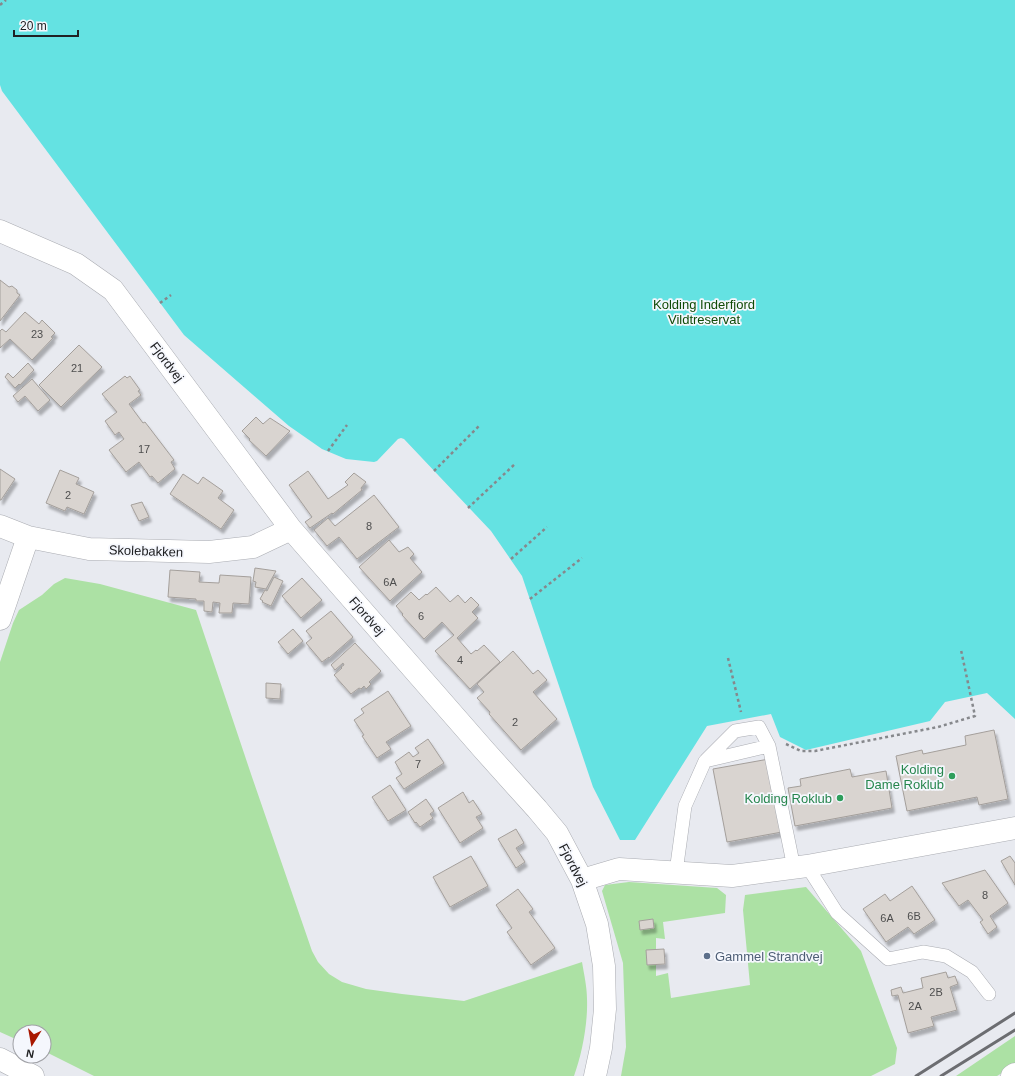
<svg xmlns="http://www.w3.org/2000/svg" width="1015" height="1076" viewBox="0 0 1015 1076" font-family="Helvetica,sans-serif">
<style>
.green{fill:#ace1a4}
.water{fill:#64e2e2}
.building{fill:#d9d4d0;stroke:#a49f9b;filter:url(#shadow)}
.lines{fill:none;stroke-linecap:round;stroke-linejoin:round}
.lane-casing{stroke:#aaacb2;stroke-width:14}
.street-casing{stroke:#aaacb2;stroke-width:23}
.secondary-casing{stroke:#aaacb2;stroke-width:23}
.path{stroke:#86888c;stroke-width:2.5;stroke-dasharray:3 3;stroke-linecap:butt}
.lane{stroke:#fff;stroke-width:13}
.street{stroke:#fff;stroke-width:22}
.secondary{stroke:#fff;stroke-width:22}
.rail{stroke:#6c6d71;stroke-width:3}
.leisure-dot{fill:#2e9e5b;stroke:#f5f7fd;stroke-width:1.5}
.service-dot{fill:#5c6f8a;stroke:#f5f7fd;stroke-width:1.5}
.labels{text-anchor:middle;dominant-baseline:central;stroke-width:3.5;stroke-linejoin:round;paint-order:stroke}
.number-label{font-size:11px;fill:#4e4e4e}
.park-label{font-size:13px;fill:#0f4b07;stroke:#f5f7fd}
.street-label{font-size:13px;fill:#202123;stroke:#f5f7fd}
.leisure-label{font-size:13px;fill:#27864d;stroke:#f5f7fd;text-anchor:end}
.service-label{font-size:13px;fill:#4e5e75;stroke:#f5f7fd;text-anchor:start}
</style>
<defs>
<filter id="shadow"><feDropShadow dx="2.5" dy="4.5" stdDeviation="1" flood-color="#0004"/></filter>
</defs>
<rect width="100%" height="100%" fill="#e8eaf0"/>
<path class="green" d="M 65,578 L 100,584 L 196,610 L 252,777 L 312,951 L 318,962 L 329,974 L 342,982 L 366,989 L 402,994 L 464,1001 L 582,962 C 584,974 587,987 587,999 C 588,1023 582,1054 574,1076 L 94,1076 L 44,1051 L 44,1032 L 20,1032 L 20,1041 L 0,1032 L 0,662 L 13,623 L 19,610 L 42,595 L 54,584 Z
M 629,882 L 717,888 L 726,895 L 725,913 L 663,922 L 665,939 L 656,938 L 656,976 L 668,973 L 671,998 L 750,985 L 743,910 L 745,895 L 806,887 L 861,951 L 897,1048 L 895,1064 L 871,1076 L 621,1076 L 626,1047 L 623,963 L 602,891 L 605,885 Z
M 1015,1036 L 1015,1065 L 997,1076 L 956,1076 Z"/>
<path class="water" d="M 0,0 L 1015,0 L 1015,719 L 987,693 L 945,702 L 930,721 L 806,750 L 780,737 L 771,714 L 707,726 L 635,840 L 620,840 L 593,787 L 522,576 L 491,531 L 404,439 L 401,438 L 398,439 L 377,461 L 374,462 L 346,459 L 322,449 L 289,426 L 184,335 L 2,91 L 0,85 Z"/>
<path class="building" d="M 0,280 L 9,287 L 12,286 L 17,290 L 17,293 L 20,295 L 0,321 Z
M 25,312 L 39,324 L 42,320 L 55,333 L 51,337 L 53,338 L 32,360 L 10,339 L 0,348 L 0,331 L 2,329 L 6,332 Z
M 79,345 L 102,367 L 61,407 L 39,385 Z
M 28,363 L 34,370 L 20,385 L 19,384 L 15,388 L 5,377 L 8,373 L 13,378 Z
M 125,376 L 127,378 L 130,376 L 140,390 L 138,391 L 141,395 L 129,404 L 143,423 L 145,422 L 174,460 L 171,462 L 175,469 L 158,483 L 152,476 L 150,477 L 139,462 L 126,472 L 109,450 L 124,439 L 119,432 L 115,435 L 105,421 L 117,412 L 102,394 Z
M 32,379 L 50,400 L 38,411 L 25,396 L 18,402 L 13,396 Z
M 256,417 L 263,424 L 270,418 L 290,431 L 266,456 L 249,440 L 250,439 L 242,431 Z
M 0,469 L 15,479 L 1,500 L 0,500 Z
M 60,470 L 79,478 L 76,484 L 94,492 L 84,514 L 67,507 L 65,511 L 46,503 Z
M 308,471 L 328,499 L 348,485 L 345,482 L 354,473 L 366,482 L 361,488 L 362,490 L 333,514 L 332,513 L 310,528 L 305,522 L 312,517 L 289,485 Z
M 183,474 L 198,484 L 203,477 L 223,491 L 218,498 L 234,510 L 221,529 L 170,494 Z
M 374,495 L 399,527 L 357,559 L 339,537 L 327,546 L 314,530 L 328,518 L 335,526 Z
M 142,502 L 149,517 L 139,521 L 131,505 Z
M 389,540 L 399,552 L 408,547 L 414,554 L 410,558 L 422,572 L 390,601 L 359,567 Z
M 255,568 L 276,571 L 266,589 L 255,587 L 256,582 L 253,581 Z
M 170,570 L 200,572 L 199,582 L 219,583 L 220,575 L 251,577 L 249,604 L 233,603 L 232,613 L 219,613 L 220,603 L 213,602 L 212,612 L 204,611 L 204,601 L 196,601 L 196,599 L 168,597 Z
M 274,577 L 283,581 L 271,606 L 262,602 L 263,601 L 260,599 L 265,590 L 267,591 Z
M 302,578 L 322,600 L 301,618 L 282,596 Z
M 436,587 L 450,602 L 458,595 L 465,603 L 471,597 L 479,605 L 472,612 L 478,618 L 457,638 L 471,654 L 476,650 L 477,651 L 484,645 L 500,662 L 470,689 L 435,651 L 454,635 L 453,634 L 442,622 L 424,639 L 402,615 L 403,614 L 396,606 L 411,592 L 419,600 L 426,594 L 427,595 Z
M 331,611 L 353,637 L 329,658 L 329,657 L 322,662 L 306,643 L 312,638 L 306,631 Z
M 293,629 L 303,641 L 288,654 L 278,642 Z
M 355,643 L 381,671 L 369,682 L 371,684 L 366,689 L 364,686 L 361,689 L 359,688 L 351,694 L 334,675 L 342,668 L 341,667 L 344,665 L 343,663 L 335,670 L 331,665 Z
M 513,651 L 533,674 L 538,670 L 547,680 L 533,692 L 557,719 L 521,750 L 489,714 L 490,712 L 477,698 L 484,692 L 477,684 Z
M 266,683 L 281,684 L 280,699 L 266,698 Z
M 388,691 L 411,726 L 386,742 L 391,749 L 377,758 L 362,736 L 364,735 L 354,720 L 364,713 L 361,709 Z
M 994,730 L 1008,799 L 979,805 L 977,797 L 907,811 L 896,756 L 922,750 L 923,754 L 966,745 L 965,736 Z
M 428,739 L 444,763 L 404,789 L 396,778 L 402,774 L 395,762 L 409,752 L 413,757 L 419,753 L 415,748 Z
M 769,759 L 782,832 L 727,842 L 713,769 Z
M 850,769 L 852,777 L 886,771 L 892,808 L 795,826 L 788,788 L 801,786 L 800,779 Z
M 390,785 L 406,810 L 388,821 L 372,797 Z
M 463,792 L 469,803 L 473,800 L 482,814 L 476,817 L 483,828 L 460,843 L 438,808 Z
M 426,799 L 434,811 L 430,814 L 433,818 L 420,827 L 416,822 L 415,823 L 408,812 Z
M 516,829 L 524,843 L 516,848 L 525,862 L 516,868 L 498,839 Z
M 471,856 L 488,886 L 450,907 L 433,877 Z
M 1010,856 L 1015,863 L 1015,885 L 1001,861 Z
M 985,870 L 1008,903 L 990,916 L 997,927 L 988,934 L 980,922 L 983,920 L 968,900 L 959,906 L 942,883 Z
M 912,886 L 935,920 L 914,934 L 908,927 L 886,942 L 863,909 L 885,894 L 890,901 Z
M 518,889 L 533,909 L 529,912 L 555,948 L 531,965 L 507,932 L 512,928 L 496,905 Z
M 653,919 L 654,928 L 640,930 L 639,921 Z
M 664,949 L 665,964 L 647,965 L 646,950 Z
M 946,972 L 948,978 L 955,976 L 958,984 L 950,987 L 957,1010 L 931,1017 L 934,1026 L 908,1033 L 898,995 L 892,996 L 891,990 L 901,987 L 903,993 L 923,988 L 921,978 Z"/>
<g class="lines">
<defs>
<path id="lane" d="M 706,760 L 735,731 L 759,727 L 769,746
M 807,866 L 837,913 L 888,959 L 923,952 L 946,956 L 972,972 L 989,994
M 676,872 L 685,806 L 705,761 L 769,746 L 794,868"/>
<path id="street" d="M 0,231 L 76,264 L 113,290 L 291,529 L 484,750 L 537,809 L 557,833 L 582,880 L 597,924 L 604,966 L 605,1009 L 601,1048 L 595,1076
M 0,526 L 28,537 L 89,549 L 209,552 L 253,547 L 291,529
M 0,619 L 28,537
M 582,880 L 619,869 L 732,876 L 807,866 L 1015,828
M 1012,1076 L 1015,1074"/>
<path id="secondary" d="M 0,1059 L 33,1076"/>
</defs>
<use href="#lane" class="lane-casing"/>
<use href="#street" class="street-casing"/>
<use href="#secondary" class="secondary-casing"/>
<path class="path" d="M 0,5 L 6,0
M 160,303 L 171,295
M 328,451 L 347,425
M 434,471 L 479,426
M 468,508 L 516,463
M 511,559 L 547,527
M 530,599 L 582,558
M 728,658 L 741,712
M 786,744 L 801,751 L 815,751 L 938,727 L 975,716 L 961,650"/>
<use href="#lane" class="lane"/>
<use href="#street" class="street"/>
<use href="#secondary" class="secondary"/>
<path class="rail" d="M 916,1076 L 1015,1013
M 941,1076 L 1015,1030"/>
</g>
<g class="leisure-dot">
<circle cx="952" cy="776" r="4"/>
<circle cx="840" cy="798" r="4"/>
</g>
<circle class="service-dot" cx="707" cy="956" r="4"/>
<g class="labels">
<g class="number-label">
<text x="37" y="334">23</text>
<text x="77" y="368">21</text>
<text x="144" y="449">17</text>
<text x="68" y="495">2</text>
<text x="369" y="526">8</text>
<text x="390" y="582">6A</text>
<text x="421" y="616">6</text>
<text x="460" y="660">4</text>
<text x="515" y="722">2</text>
<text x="418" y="764">7</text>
<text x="985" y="895">8</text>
<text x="914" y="916">6B</text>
<text x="887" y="918">6A</text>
<text x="936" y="992">2B</text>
<text x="915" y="1006">2A</text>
</g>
<g class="park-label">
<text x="704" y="304">Kolding Inderfjord<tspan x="704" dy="15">Vildtreservat</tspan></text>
</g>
<g class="street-label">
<text transform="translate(167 362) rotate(53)">Fjordvej</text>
<text transform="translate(146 551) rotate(2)">Skolebakken</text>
<text transform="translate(367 616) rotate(49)">Fjordvej</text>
<text transform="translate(573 865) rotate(63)">Fjordvej</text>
</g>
<g class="leisure-label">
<text x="944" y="769">Kolding<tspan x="944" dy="15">Dame Roklub</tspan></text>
<text x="832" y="798">Kolding Roklub</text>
</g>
<g class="service-label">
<text x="715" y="956">Gammel Strandvej</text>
</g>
</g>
<g transform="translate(32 1044) rotate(191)"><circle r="19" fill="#f5f7fd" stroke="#a0a1a6"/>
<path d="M0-3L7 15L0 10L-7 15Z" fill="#a81700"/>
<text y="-6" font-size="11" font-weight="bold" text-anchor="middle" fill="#202123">N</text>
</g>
<path d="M14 30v6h64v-6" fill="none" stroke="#202123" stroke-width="2"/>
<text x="20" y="30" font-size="12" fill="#202123" stroke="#f5f7fd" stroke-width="3" paint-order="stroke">20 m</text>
</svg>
